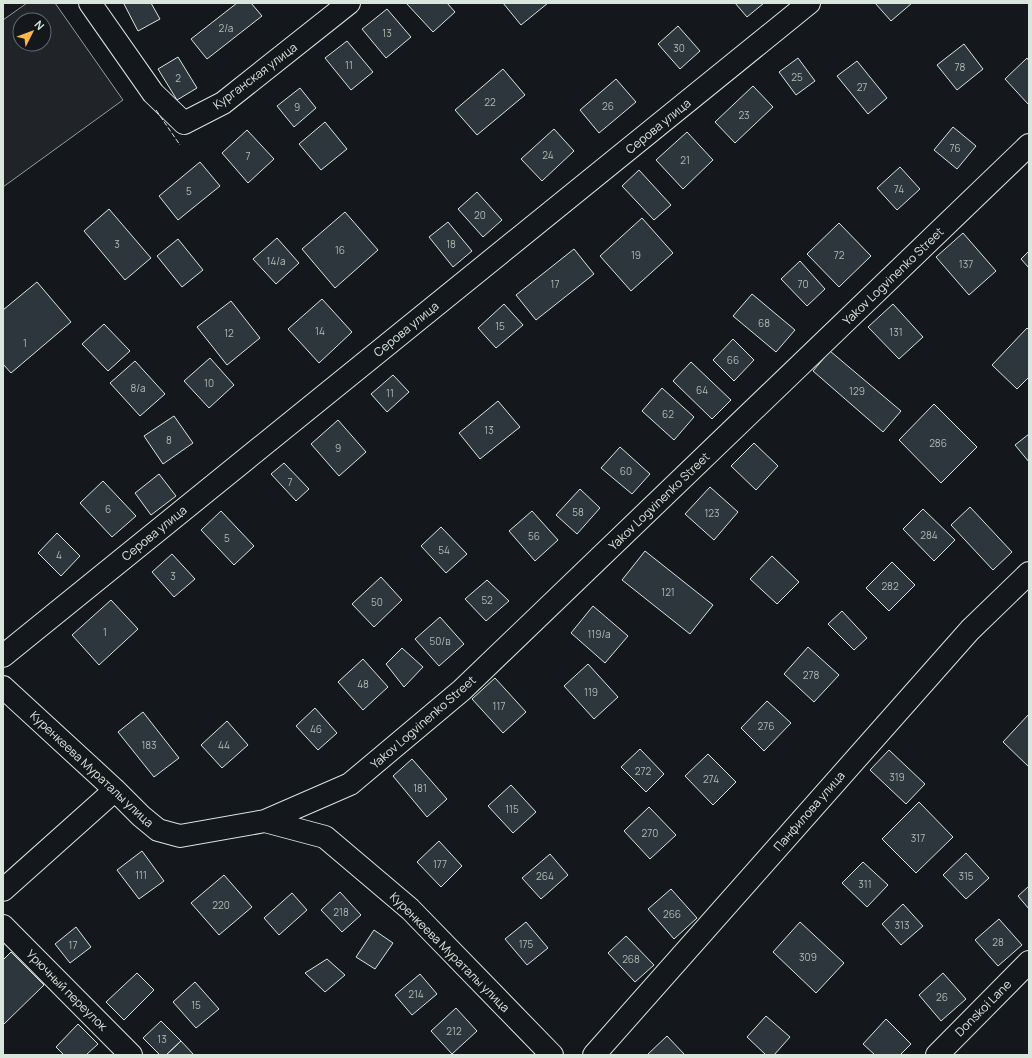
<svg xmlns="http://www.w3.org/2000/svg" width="1032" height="1058" viewBox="0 0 1032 1058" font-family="Manrope,sans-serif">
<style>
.green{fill:#202428;stroke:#939e99;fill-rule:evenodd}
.building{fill:#2c363c;stroke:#d8e6dc}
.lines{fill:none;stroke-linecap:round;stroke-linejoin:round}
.minor-casing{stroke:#d8e6dc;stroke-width:24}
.minor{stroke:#14181c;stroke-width:22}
.fence{stroke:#d8e6dc;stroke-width:1;stroke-dasharray:5 2;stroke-linecap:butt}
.labels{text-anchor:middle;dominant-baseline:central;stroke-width:3;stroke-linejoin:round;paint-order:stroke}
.number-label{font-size:10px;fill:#adbab4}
.street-label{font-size:12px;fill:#d8e6dc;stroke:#14181c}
</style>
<rect width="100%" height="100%" fill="#14181c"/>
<path class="green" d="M 27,3 L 55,3 L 123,100 L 3,187 L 3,20 ZM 20,20 L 44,20 L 44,44 L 20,44 Z"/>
<path class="building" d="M 125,3 L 151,3 L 160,19 L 138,31 L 124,4 Z
M 237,3 L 251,3 L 262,16 L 207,59 L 191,39 Z
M 406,3 L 447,3 L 455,12 L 433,32 Z
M 503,3 L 548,3 L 521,25 Z
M 735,3 L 764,3 L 747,17 Z
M 875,3 L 912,3 L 891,21 Z
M 387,9 L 411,37 L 386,58 L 362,29 Z
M 678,26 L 700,51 L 680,69 L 658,44 Z
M 347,41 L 373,72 L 351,90 L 325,58 Z
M 964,44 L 983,69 L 957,90 L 937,65 Z
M 178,57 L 197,88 L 177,100 L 158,69 Z
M 798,58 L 815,81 L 796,95 L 779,72 Z
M 1027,58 L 1029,61 L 1029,103 L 1028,104 L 1005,79 Z
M 857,61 L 887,98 L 868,114 L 837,76 Z
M 503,69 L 525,95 L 477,135 L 455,110 Z
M 616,79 L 636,102 L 599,133 L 580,110 Z
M 753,86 L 773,107 L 735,143 L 715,122 Z
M 300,88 L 316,108 L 294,127 L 277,106 Z
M 325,122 L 347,149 L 321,170 L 299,144 Z
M 953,127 L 976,146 L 957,169 L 934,150 Z
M 554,129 L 574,151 L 542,181 L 521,159 Z
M 247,130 L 274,159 L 248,183 L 222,153 Z
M 687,132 L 713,160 L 683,189 L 656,160 Z
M 200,162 L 220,186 L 178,220 L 159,196 Z
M 900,167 L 920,189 L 897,210 L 877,188 Z
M 639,170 L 671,205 L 654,220 L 622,186 Z
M 477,192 L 502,220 L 483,237 L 458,209 Z
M 109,209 L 151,258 L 125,280 L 84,231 Z
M 345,212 L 378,250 L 335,288 L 302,249 Z
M 642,218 L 673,253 L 631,291 L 600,256 Z
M 448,222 L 472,251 L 453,267 L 429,237 Z
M 839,223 L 871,256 L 839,287 L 807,254 Z
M 963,233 L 996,271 L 969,295 L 936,257 Z
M 277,238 L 299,263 L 276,284 L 253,259 Z
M 178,239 L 203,270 L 182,287 L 157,256 Z
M 574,249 L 594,274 L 536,320 L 516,295 Z
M 1029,251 L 1029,268 L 1021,259 Z
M 800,261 L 825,289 L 807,306 L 781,279 Z
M 37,282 L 71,322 L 11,373 L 3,364 L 3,310 Z
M 752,294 L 795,330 L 776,352 L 733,316 Z
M 322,299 L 352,332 L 319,363 L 288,329 Z
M 231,301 L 260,338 L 227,365 L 197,327 Z
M 504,304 L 523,325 L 496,348 L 478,328 Z
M 893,304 L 923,337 L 899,359 L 868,327 Z
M 104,324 L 130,351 L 108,371 L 82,344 Z
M 1027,328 L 1029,330 L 1029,377 L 1017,389 L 992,365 Z
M 733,339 L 754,360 L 734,381 L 713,360 Z
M 830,351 L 901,411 L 883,432 L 813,371 Z
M 210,358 L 234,385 L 209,408 L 184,381 Z
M 135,361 L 165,394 L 140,416 L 110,383 Z
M 691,362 L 731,400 L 712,419 L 673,381 Z
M 393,375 L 409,392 L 387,412 L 371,394 Z
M 662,388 L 694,417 L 674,440 L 642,411 Z
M 498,401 L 520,427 L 480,459 L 459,433 Z
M 934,404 L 977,447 L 941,483 L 899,440 Z
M 174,416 L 193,443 L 163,464 L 144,436 Z
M 338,420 L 366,452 L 339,476 L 311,444 Z
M 1029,434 L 1029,462 L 1015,445 Z
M 754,443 L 778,466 L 756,490 L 731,466 Z
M 620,447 L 650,474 L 632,494 L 601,468 Z
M 284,463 L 309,489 L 296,501 L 271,474 Z
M 159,474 L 176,496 L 151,515 L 135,493 Z
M 103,481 L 136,516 L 112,537 L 80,503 Z
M 710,487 L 738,512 L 714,540 L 685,514 Z
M 580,489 L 600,508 L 577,534 L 556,515 Z
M 970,507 L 1012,552 L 993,570 L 951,525 Z
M 923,509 L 955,540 L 934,561 L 903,529 Z
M 221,511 L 254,546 L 234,565 L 201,530 Z
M 532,511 L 558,540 L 535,561 L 509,531 Z
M 441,527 L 467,554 L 446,573 L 421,546 Z
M 57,533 L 80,556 L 61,576 L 38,553 Z
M 645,551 L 713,605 L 690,634 L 622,580 Z
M 172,554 L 195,579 L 174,597 L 152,572 Z
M 772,556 L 799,582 L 777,604 L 750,579 Z
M 892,562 L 915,585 L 889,611 L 866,588 Z
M 381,577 L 402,600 L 374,627 L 352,604 Z
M 487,580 L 509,601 L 486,621 L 465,599 Z
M 111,600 L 138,629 L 99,665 L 72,635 Z
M 593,606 L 628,636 L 605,663 L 571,633 Z
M 842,611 L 867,638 L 854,650 L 828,624 Z
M 440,617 L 464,644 L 439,666 L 415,639 Z
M 808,647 L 839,675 L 814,702 L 784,674 Z
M 402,648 L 423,667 L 404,687 L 386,664 Z
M 363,659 L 388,687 L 363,710 L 338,682 Z
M 588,664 L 618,697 L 594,719 L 564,686 Z
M 495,678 L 526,712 L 503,733 L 472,699 Z
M 767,701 L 791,723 L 764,751 L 741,728 Z
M 315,708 L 337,733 L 318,750 L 296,726 Z
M 143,712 L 179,758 L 154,777 L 118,732 Z
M 1029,714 L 1029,767 L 1003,742 Z
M 227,721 L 248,745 L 222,768 L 201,745 Z
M 640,749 L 664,774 L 646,792 L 621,767 Z
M 889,750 L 925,784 L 906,804 L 870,770 Z
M 708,754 L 736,782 L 713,805 L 685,776 Z
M 412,759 L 447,799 L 427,817 L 393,776 Z
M 511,785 L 536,812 L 513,833 L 488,806 Z
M 919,802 L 953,837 L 916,873 L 882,839 Z
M 649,807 L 676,835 L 650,859 L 624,831 Z
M 439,841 L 462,866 L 441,887 L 417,862 Z
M 142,851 L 164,881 L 139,899 L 117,870 Z
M 966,853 L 989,878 L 966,899 L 943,875 Z
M 550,854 L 568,875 L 541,899 L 522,878 Z
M 863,862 L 888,885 L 867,907 L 842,883 Z
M 224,875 L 252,907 L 219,935 L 191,903 Z
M 1029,886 L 1029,909 L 1018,896 Z
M 671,889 L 697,918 L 674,939 L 648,909 Z
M 340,892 L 361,915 L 342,932 L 321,910 Z
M 292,893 L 307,910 L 279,935 L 264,918 Z
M 903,904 L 923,926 L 901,945 L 882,924 Z
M 999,919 L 1022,945 L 998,966 L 975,940 Z
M 526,922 L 548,948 L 527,965 L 505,939 Z
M 800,922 L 844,963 L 816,993 L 773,952 Z
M 76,927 L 91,947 L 70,963 L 55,944 Z
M 374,930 L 393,943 L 375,969 L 356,957 Z
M 626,936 L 654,965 L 635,982 L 608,953 Z
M 11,952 L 44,985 L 3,1025 L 3,960 Z
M 327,959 L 345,975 L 325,992 L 305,973 Z
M 137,973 L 154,990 L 124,1020 L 106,1002 Z
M 943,973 L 966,999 L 941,1021 L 919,995 Z
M 420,974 L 437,994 L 412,1015 L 395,995 Z
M 195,982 L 219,1009 L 196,1028 L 173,1002 Z
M 456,1008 L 477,1031 L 452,1054 L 431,1031 Z
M 766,1016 L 790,1037 L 774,1055 L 766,1055 L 747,1037 Z
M 886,1019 L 911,1044 L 900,1055 L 875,1055 L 863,1044 Z
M 161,1021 L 181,1041 L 166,1055 L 160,1055 L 143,1038 Z
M 78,1024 L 98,1044 L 86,1055 L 64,1055 L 56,1047 Z
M 667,1036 L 685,1055 L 647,1055 Z
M 181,1041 L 194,1055 L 166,1055 Z"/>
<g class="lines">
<defs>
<path id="minor" d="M 90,3 L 153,93 L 184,123 L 223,103 L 349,3
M 3,656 L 809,3
M 3,687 L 115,790 L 141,816 L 158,830 L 180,836 L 265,821 L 325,837 L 410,909 L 552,1055
M 265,821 L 350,784 L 462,690 L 1029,145
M 3,890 L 115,790
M 3,926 L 131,1055
M 594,1055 L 970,630 L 1029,573
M 937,1055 L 1029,962"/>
</defs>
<use href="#minor" class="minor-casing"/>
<use href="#minor" class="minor"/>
<path class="fence" d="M 156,110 L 180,145"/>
</g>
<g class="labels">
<g class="number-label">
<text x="226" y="28">2/а</text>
<text x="387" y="33">13</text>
<text x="679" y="48">30</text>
<text x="349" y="65">11</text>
<text x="960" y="67">78</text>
<text x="797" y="77">25</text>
<text x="178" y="78">2</text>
<text x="862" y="87">27</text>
<text x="490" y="102">22</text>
<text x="608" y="106">26</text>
<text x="297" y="107">9</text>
<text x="744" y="115">23</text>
<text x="955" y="148">76</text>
<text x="548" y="155">24</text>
<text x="248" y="156">7</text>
<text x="685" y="160">21</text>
<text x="899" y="189">74</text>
<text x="189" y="191">5</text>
<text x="480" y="215">20</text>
<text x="117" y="244">3</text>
<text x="451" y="244">18</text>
<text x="340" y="250">16</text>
<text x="636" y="255">19</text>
<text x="839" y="255">72</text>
<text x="276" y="261">14/а</text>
<text x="966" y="264">137</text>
<text x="555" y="284">17</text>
<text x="803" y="284">70</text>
<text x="764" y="323">68</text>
<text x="500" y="326">15</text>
<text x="320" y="331">14</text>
<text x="896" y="332">131</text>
<text x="229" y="333">12</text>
<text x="25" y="343">1</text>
<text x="733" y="360">66</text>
<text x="209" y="383">10</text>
<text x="138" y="388">8/а</text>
<text x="702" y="390">64</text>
<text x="857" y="391">129</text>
<text x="390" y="393">11</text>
<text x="668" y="414">62</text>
<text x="489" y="430">13</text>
<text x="169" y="440">8</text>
<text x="938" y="443">286</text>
<text x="338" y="448">9</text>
<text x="626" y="471">60</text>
<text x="290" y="482">7</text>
<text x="108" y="509">6</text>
<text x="578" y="512">58</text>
<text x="712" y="513">123</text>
<text x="929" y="535">284</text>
<text x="534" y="536">56</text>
<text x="227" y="538">5</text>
<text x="444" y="550">54</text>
<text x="59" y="555">4</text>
<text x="173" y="576">3</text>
<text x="890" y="586">282</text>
<text x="668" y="592">121</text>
<text x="487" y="600">52</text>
<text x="377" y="602">50</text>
<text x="105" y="632">1</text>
<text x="599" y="634">119/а</text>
<text x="440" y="641">50/в</text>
<text x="811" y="675">278</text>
<text x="363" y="684">48</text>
<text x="591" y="692">119</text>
<text x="499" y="706">117</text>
<text x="766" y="726">276</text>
<text x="316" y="729">46</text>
<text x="149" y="745">183</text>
<text x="224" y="745">44</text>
<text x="643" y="771">272</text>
<text x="897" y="777">319</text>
<text x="711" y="779">274</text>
<text x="420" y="788">181</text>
<text x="512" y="809">115</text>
<text x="650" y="833">270</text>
<text x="918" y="838">317</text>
<text x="440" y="864">177</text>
<text x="141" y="875">111</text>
<text x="545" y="876">264</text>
<text x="966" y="876">315</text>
<text x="865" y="884">311</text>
<text x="221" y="905">220</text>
<text x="341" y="912">218</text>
<text x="672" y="914">266</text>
<text x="902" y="925">313</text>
<text x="998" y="942">28</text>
<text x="526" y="944">175</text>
<text x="73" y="945">17</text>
<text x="808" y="957">309</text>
<text x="631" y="959">268</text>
<text x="416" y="994">214</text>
<text x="942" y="997">26</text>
<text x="196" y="1005">15</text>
<text x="454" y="1031">212</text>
<text x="162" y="1039">13</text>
</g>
<g class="street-label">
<text transform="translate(255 76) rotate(-37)">Курганская улица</text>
<text transform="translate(658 126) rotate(-39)">Серова улица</text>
<text transform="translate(893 276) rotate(-44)">Yakov Logvinenko Street</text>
<text transform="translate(406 329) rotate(-39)">Серова улица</text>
<text transform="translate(659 501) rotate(-44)">Yakov Logvinenko Street</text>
<text transform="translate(154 533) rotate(-39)">Серова улица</text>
<text transform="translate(423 722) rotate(-41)">Yakov Logvinenko Street</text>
<text transform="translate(92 769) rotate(43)">Куренкеева Мураталы улица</text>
<text transform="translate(809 811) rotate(-49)">Панфилова улица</text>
<text transform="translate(450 952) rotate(45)">Куренкеева Мураталы улица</text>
<text transform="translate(67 990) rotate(45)">Урючный переулок</text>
<text transform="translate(983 1008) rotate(-45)">Donskoi Lane</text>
</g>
</g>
<rect width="1032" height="1058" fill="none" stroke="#d8e6dc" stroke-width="8"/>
<g transform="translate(32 32) rotate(48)"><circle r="19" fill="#14181c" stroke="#626a69"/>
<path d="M0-3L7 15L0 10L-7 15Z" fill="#ffb74d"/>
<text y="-6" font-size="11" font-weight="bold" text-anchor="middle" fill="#d8e6dc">N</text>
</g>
</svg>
